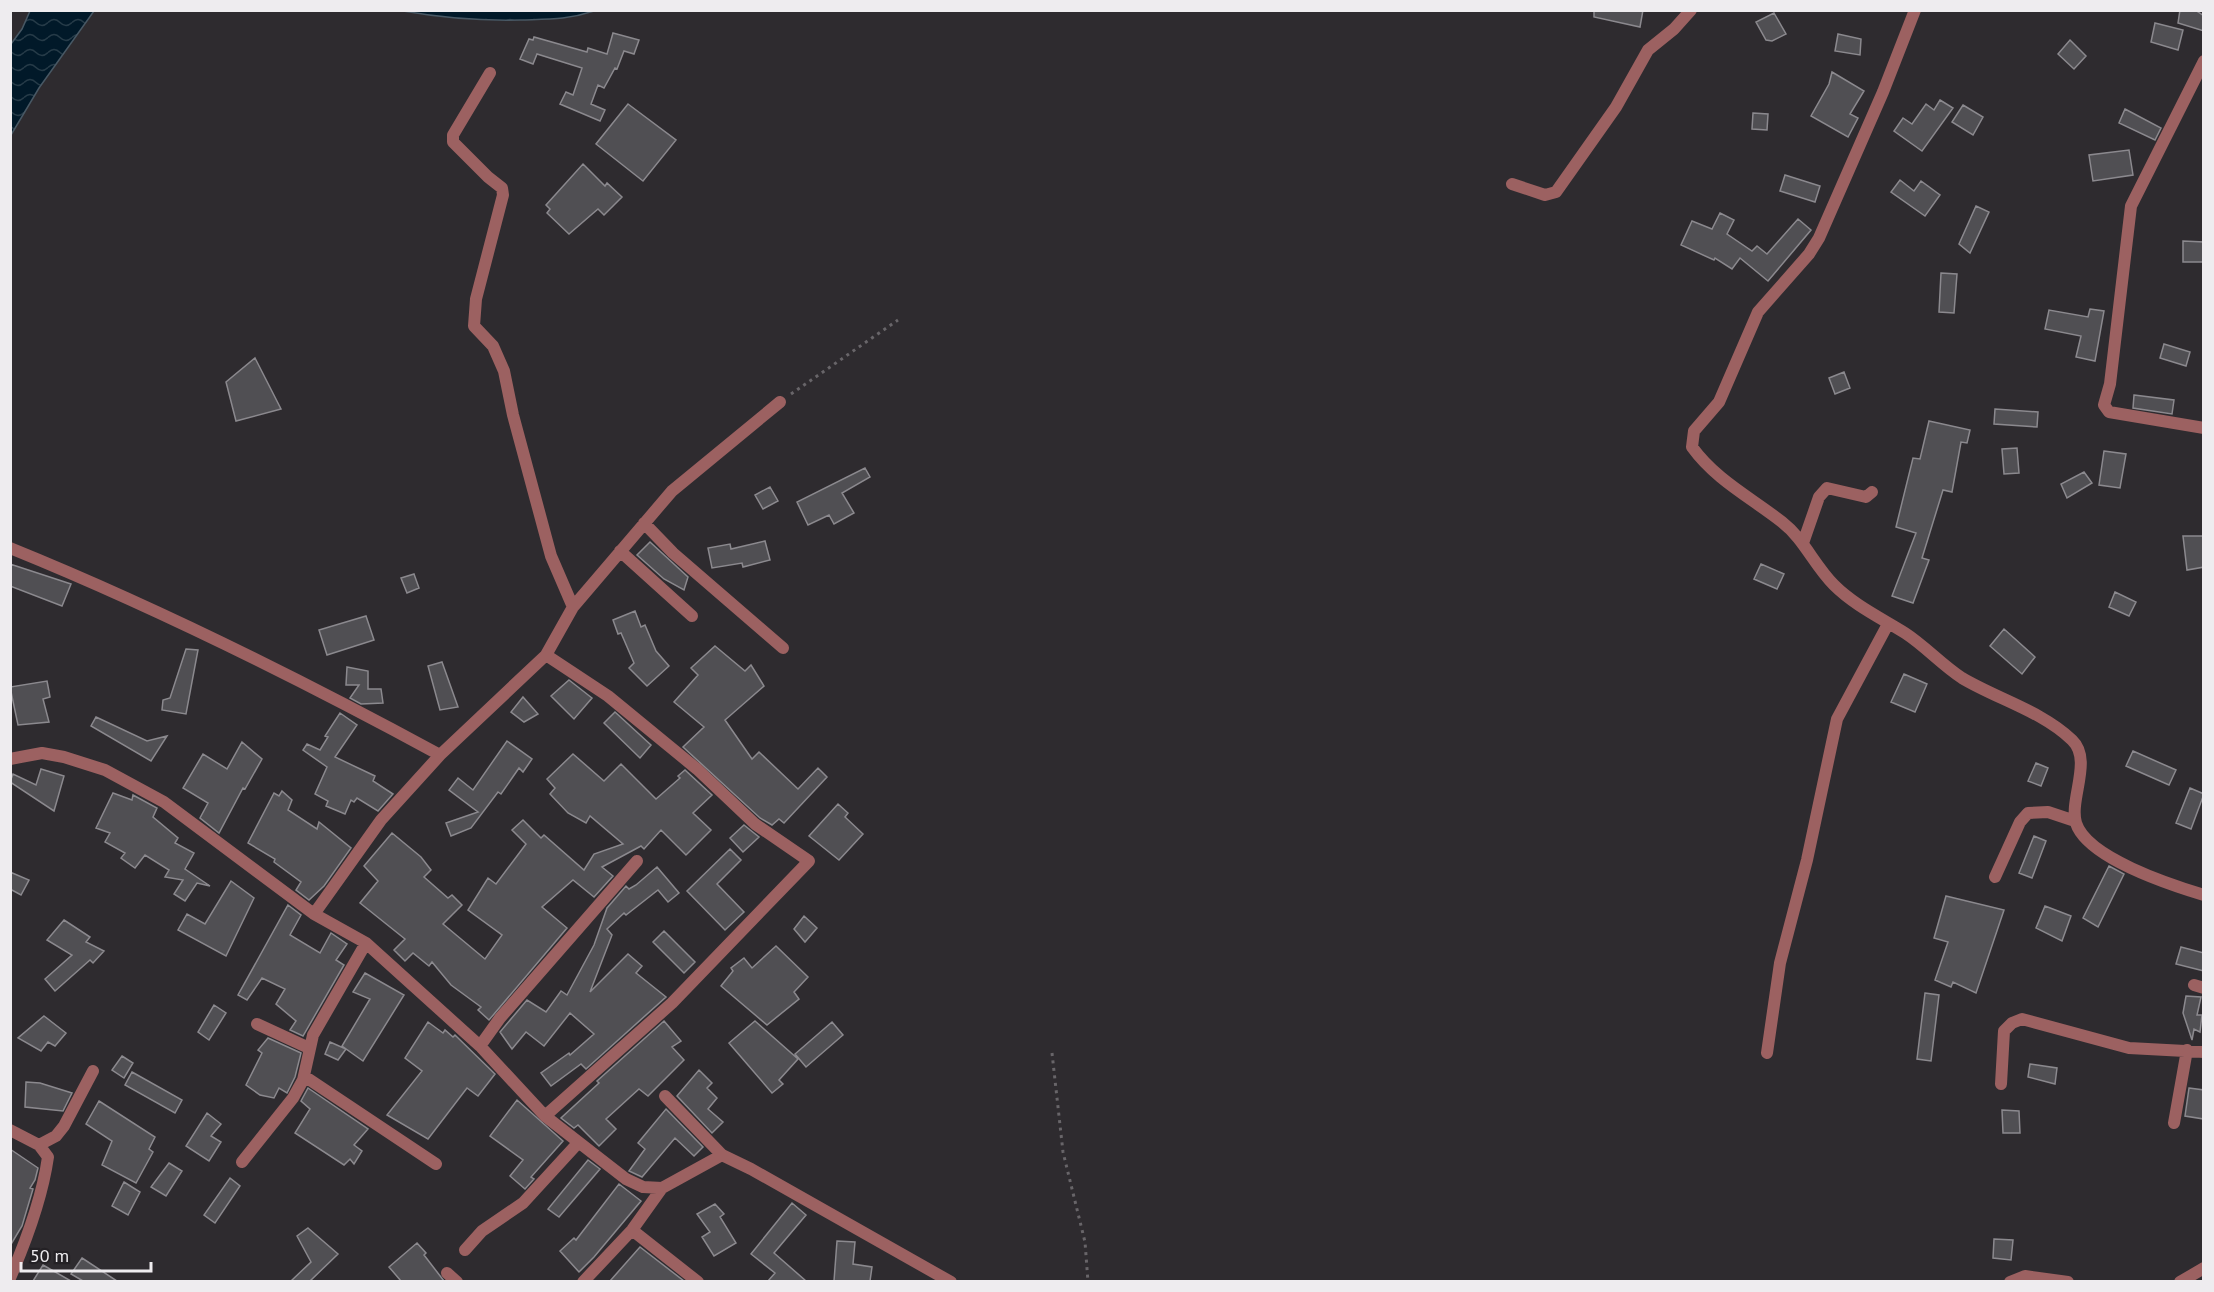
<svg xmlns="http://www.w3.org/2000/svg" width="2214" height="1292" viewBox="0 0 2214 1292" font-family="'PT Sans',sans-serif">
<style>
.water{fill:url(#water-waves);stroke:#485864;stroke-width:1.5}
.building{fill:#504f53;stroke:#8b898e;stroke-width:1.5}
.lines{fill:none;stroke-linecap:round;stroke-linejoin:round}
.path{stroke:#686569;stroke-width:3;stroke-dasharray:3 4.5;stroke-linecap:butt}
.street{stroke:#9c6161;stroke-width:12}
</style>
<defs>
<pattern id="water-waves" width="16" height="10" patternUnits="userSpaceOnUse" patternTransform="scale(1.5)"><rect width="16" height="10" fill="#011929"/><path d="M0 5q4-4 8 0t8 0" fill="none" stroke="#263b48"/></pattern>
</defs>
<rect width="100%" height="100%" fill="#2e2b2f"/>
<path class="water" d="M 30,11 L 94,11 L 39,88 L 11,135 L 11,44 L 22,29 Z
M 403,11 L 594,11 C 567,20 548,19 520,20 C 479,21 443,18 403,11 Z"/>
<path class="building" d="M 1594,10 L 1643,10 L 1640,27 L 1594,17 Z
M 2180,10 L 2195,10 L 2204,16 L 2204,31 L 2178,23 Z
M 1774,13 L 1786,34 L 1772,41 L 1766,40 L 1756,22 Z
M 2155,23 L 2183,30 L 2178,50 L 2151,42 Z
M 613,33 L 639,40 L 634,54 L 624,51 L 617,69 L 615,68 L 604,88 L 598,85 L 591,104 L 605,110 L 600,121 L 560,104 L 566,92 L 573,95 L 582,68 L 537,54 L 533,64 L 520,59 L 529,39 L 533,40 L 534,37 L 587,52 L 588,48 L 607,54 Z
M 1838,34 L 1861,39 L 1860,55 L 1835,51 Z
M 2070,40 L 2086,56 L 2074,69 L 2058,54 Z
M 1832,72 L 1864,91 L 1850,114 L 1858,118 L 1848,137 L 1811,116 L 1829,84 Z
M 1940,100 L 1953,108 L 1922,151 L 1894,131 L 1903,118 L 1912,124 L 1926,104 L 1934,110 Z
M 628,104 L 676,140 L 643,181 L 596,144 Z
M 1963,105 L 1983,117 L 1973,135 L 1952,122 Z
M 2125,109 L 2161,128 L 2155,140 L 2119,123 Z
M 1753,113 L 1768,114 L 1767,130 L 1752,129 Z
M 2129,150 L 2133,175 L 2093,181 L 2089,155 Z
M 583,164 L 605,186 L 607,183 L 622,197 L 604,215 L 598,209 L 569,234 L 547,213 L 550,209 L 546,205 Z
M 1785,175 L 1820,186 L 1815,202 L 1780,191 Z
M 1900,180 L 1914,191 L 1921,181 L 1940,195 L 1925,216 L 1891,192 Z
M 1976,206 L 1989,212 L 1970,253 L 1959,244 Z
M 1720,213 L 1734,220 L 1727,234 L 1752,251 L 1757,246 L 1767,254 L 1798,219 L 1811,230 L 1768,281 L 1740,258 L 1732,269 L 1715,258 L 1714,260 L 1681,245 L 1692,221 L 1712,229 Z
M 2183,241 L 2204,242 L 2204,262 L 2183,262 Z
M 1941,273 L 1957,274 L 1954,313 L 1939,312 Z
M 2090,309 L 2104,311 L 2095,361 L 2076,357 L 2081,336 L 2045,329 L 2049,310 L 2088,317 Z
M 2164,344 L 2190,352 L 2186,366 L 2160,358 Z
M 255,358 L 281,409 L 236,421 L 226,382 Z
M 1844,372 L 1850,388 L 1835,394 L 1829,378 Z
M 2134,395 L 2174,400 L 2172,414 L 2133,408 Z
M 1995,409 L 2038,412 L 2037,427 L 1994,424 Z
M 1929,421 L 1970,430 L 1967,443 L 1961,442 L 1952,492 L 1943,490 L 1922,558 L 1929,560 L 1913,603 L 1892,596 L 1916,533 L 1896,527 L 1913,458 L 1920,459 Z
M 2017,448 L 2019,473 L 2004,474 L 2002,449 Z
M 2104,451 L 2126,454 L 2120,488 L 2099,485 Z
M 865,468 L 870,477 L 842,493 L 854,513 L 834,524 L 829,515 L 808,525 L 797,502 Z
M 2084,472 L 2092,483 L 2067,498 L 2061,484 Z
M 770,487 L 778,501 L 763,509 L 755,495 Z
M 2183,536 L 2204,536 L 2204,567 L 2187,570 Z
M 765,541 L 770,560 L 743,567 L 742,563 L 712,568 L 708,548 L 730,544 L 731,549 Z
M 650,542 L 688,577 L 684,590 L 664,579 L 637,555 Z
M 10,564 L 71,584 L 62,606 L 10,586 Z
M 1761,564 L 1784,574 L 1777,589 L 1754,579 Z
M 414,574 L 419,588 L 407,593 L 401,578 Z
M 2115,592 L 2136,602 L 2129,616 L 2109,607 Z
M 635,611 L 641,627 L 645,625 L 656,651 L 669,666 L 647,686 L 629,668 L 634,663 L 621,633 L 618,634 L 613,620 Z
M 366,616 L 374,640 L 327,655 L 319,630 Z
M 2004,629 L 2035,657 L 2022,674 L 1990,646 Z
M 715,646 L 745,671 L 751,665 L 764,686 L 725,720 L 752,759 L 759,752 L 798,789 L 818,768 L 827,777 L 784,823 L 779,819 L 772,825 L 760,818 L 683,747 L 704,727 L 674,702 L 698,675 L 691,668 Z
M 186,649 L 198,650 L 186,714 L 162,710 L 163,700 L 170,698 Z
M 442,662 L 458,707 L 440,710 L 428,666 Z
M 347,667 L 368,671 L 368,689 L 381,689 L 383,703 L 361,704 L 350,698 L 359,685 L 346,685 Z
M 1904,674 L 1927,684 L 1915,712 L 1891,702 Z
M 569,680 L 592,698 L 574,719 L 551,696 Z
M 47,681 L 50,697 L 43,699 L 49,722 L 18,725 L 10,687 Z
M 523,697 L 538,714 L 524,722 L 511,712 Z
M 615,712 L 651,745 L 640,758 L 604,723 Z
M 340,713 L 357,725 L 335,757 L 375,776 L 373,781 L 393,794 L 378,811 L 357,798 L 354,802 L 351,800 L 345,814 L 326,806 L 328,801 L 315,794 L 327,767 L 303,750 L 307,744 L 320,750 L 328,737 L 325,736 Z
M 96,717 L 147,741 L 167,736 L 151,761 L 91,726 Z
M 507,741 L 532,759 L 523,772 L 519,768 L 501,794 L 498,792 L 471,828 L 451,836 L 446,823 L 478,812 L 449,790 L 458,778 L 473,790 Z
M 242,742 L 262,759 L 245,789 L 243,788 L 219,833 L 200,818 L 208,803 L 183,788 L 203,754 L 227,769 Z
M 2133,751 L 2176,770 L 2169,785 L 2126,766 Z
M 573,754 L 604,781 L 621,764 L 656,799 L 680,778 L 678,776 L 685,770 L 712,795 L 693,813 L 711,830 L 686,855 L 661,830 L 644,849 L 641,846 L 602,867 L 613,876 L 594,897 L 573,880 L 542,907 L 567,928 L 489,1020 L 478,1010 L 481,1007 L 451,985 L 432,962 L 429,966 L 413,953 L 405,961 L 394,950 L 405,939 L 360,903 L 378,881 L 364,866 L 392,833 L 421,857 L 431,870 L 424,877 L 448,898 L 452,895 L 462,905 L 443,924 L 485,959 L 502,935 L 468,910 L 488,878 L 496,884 L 526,844 L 512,830 L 523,820 L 541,838 L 544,835 L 584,870 L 594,854 L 623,844 L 590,816 L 586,823 L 568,813 L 550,794 L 555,788 L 547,779 Z
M 2036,763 L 2048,768 L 2041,786 L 2028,781 Z
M 41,769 L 64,776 L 54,811 L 10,782 L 13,774 L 36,785 Z
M 2190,788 L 2204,794 L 2191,829 L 2176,823 Z
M 282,791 L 292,800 L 288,810 L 317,829 L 319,822 L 351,848 L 324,886 L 309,900 L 296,890 L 301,882 L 274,862 L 275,859 L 248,843 L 274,793 L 279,796 Z
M 113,793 L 132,800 L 133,795 L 157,808 L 153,817 L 178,838 L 175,843 L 194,853 L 185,869 L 210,886 L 197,883 L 185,901 L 174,894 L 183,880 L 165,877 L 169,870 L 145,855 L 135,868 L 121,858 L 125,853 L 105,842 L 110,833 L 96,828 Z
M 838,804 L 848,813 L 845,817 L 863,834 L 839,860 L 809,836 Z
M 744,825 L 759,837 L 743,852 L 730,838 Z
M 2034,836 L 2046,841 L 2032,878 L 2019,873 Z
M 730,849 L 741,860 L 717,884 L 744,912 L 725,930 L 687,891 Z
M 2109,866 L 2124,874 L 2098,927 L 2083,918 Z
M 657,867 L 679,893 L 668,902 L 658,890 L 626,915 L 624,913 L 607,929 L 612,935 L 590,992 L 628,954 L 642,966 L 636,973 L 666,997 L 586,1069 L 581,1064 L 551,1086 L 541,1073 L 569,1053 L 570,1055 L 594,1034 L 570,1013 L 544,1046 L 526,1032 L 512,1049 L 500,1032 L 527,1000 L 546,1012 L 561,991 L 567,995 L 594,945 L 607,908 L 626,886 L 629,889 L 636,885 Z
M 10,872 L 29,880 L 21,895 L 10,889 Z
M 231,881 L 254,898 L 226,956 L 178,930 L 187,914 L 205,924 Z
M 1946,896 L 2004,910 L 1976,993 L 1953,982 L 1951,987 L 1935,980 L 1948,942 L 1934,938 Z
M 288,905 L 301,915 L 290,935 L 320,953 L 331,933 L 347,944 L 336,960 L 344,965 L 303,1036 L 290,1030 L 296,1021 L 276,1004 L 285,989 L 262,978 L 247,1000 L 238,995 Z
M 2045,906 L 2071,916 L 2062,941 L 2036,928 Z
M 804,916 L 817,928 L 805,942 L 794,929 Z
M 64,920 L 90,937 L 86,942 L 104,951 L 93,963 L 90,960 L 55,991 L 45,979 L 72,955 L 47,940 Z
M 664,931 L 695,962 L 684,973 L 653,942 Z
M 776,946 L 808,977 L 794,992 L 799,999 L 767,1025 L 721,986 L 733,971 L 731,968 L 744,958 L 752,968 Z
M 2181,947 L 2204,953 L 2204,971 L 2176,964 Z
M 365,973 L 404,995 L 363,1061 L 342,1046 L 370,999 L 353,992 Z
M 1925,993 L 1939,995 L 1931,1061 L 1917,1059 Z
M 2186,996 L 2201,997 L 2197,1015 L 2202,1015 L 2200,1032 L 2194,1029 L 2192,1040 L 2183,1013 Z
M 214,1005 L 226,1013 L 209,1040 L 198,1032 Z
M 44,1016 L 66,1033 L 55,1046 L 48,1042 L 41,1051 L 18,1038 Z
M 664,1021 L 681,1041 L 672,1047 L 684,1060 L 648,1096 L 639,1089 L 606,1119 L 616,1129 L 599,1146 L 578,1125 L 574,1128 L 561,1118 L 599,1083 L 597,1081 Z
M 755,1021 L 798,1059 L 779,1080 L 783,1084 L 772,1093 L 729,1043 Z
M 428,1022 L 443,1033 L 445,1030 L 453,1037 L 455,1035 L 495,1074 L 478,1096 L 467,1088 L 428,1139 L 387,1115 L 422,1071 L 405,1058 Z
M 832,1022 L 843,1035 L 806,1067 L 795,1054 Z
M 268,1038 L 301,1053 L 295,1077 L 287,1093 L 279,1088 L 274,1098 L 260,1095 L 246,1085 L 262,1053 L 258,1050 Z
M 330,1042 L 346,1049 L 338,1060 L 325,1054 Z
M 122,1056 L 133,1063 L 124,1078 L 112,1070 Z
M 2030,1064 L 2057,1068 L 2055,1084 L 2028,1077 Z
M 699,1070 L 712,1083 L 707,1088 L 717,1098 L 708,1109 L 723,1122 L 712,1133 L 677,1096 Z
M 132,1072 L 182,1100 L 175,1113 L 125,1085 Z
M 26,1082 L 40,1083 L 72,1093 L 63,1111 L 25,1107 Z
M 308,1088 L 368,1129 L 354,1145 L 362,1151 L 354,1164 L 350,1159 L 344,1165 L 295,1133 L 310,1109 L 301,1101 Z
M 2189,1088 L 2204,1090 L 2204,1119 L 2185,1116 Z
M 517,1100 L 563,1141 L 531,1177 L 534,1179 L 525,1189 L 510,1176 L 523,1160 L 490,1136 Z
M 99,1101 L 155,1137 L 149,1149 L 153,1152 L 136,1183 L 102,1165 L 112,1141 L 86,1124 Z
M 666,1109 L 703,1147 L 694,1156 L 675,1138 L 642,1177 L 629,1171 L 645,1149 L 638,1143 Z
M 2002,1110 L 2019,1111 L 2020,1133 L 2003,1133 Z
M 207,1113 L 221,1124 L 211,1136 L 221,1142 L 209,1161 L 186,1146 Z
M 10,1149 L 38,1168 L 35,1180 L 30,1188 L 33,1189 L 22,1226 L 10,1246 Z
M 588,1160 L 600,1169 L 559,1217 L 548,1209 Z
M 169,1163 L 182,1171 L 166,1196 L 151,1187 Z
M 230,1178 L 240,1186 L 215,1223 L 204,1215 Z
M 124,1182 L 140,1192 L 128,1215 L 112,1206 Z
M 619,1184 L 641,1201 L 594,1257 L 579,1272 L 560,1251 L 574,1238 L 576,1240 Z
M 792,1203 L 806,1215 L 774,1253 L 806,1281 L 768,1281 L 775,1273 L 751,1254 Z
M 715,1204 L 724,1214 L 720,1217 L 736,1243 L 714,1256 L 702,1237 L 710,1232 L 697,1214 Z
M 308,1228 L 338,1254 L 310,1281 L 291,1281 L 311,1262 L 297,1236 Z
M 1994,1239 L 2013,1240 L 2011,1260 L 1993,1258 Z
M 837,1241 L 855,1242 L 853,1264 L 872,1267 L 870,1281 L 834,1281 Z
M 417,1243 L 426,1253 L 424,1255 L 444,1281 L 401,1281 L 389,1267 Z
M 640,1247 L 684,1281 L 610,1281 Z
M 82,1258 L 117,1281 L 83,1281 L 71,1274 Z
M 43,1265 L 71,1281 L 33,1281 Z"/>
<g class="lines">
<path class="path" d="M 791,394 L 898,320
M 1052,1053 L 1063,1152 L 1085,1242 L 1088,1282"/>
<path class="street" d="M 1915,10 L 1883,92 L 1819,238 L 1809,254 L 1758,312 L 1719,402 L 1694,431 L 1692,447 C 1716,480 1750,497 1782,522 C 1804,539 1814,565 1834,585 C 1854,605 1881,618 1905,633 C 1925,646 1942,665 1962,678 C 1997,699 2042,711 2072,740 C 2093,760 2069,799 2076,823 C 2087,858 2171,885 2204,895
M 2204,61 L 2131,206 L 2110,384 L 2104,405 L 2109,412 L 2204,428
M 490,73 L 453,135 L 453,142 L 488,177 L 502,188 L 503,195 L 476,299 L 474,326 L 493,346 L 504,371 L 513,415 L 551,556 L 573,607
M 1512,184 L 1545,195 L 1556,192 L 1616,107 L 1648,50 L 1674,29 L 1691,10
M 644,523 L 673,553 L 783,648
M 1803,543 L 1819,497 L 1827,488 L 1866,497 L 1872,492
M 10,548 C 158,608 300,679 440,755
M 620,551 L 692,616
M 10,759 L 42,753 L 64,757 L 105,770 L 164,802 L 314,914 L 366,943 L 480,1046 L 545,1116 L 626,1179 L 643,1187 L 662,1188 L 722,1155 L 751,1169 L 951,1282
M 1995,877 L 2020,822 L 2028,813 L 2048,812 L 2075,821
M 314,914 L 381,820 L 440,755 L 546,655 L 573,607 L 672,491 L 780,402
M 2194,985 L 2204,988
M 257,1024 L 309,1048
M 480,1046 L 500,1018 L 637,861
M 1767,1053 L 1780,963 L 1807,860 L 1837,719 L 1888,624
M 304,1076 L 436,1164
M 2001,1084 L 2004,1031 L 2012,1023 L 2022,1019 L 2129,1048 L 2204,1052
M 665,1096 L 722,1155
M 545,1116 L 672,1003 L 809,861 L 755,824 L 697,769 L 608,696 L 546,655
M 2174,1123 L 2187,1050
M 10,1130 L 39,1145 L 48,1157 C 42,1199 27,1239 10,1278
M 39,1145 L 56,1136 L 64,1126 L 93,1071
M 242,1162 L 293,1098 L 303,1080 L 313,1035 L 366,943
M 632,1230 L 698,1282
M 465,1250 L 482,1231 L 523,1203 L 578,1143
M 447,1273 L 457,1282
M 583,1282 L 632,1230 L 662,1188
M 2010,1282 L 2025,1276 L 2068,1282
M 2180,1282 L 2204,1268"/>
</g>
<rect width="2214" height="1292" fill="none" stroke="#eeecef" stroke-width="24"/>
<path d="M21 1262v9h130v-9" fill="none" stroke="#eeecef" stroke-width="3"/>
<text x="30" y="1262" font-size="18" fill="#eeecef" stroke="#242125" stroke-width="4.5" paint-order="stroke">50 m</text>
</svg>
